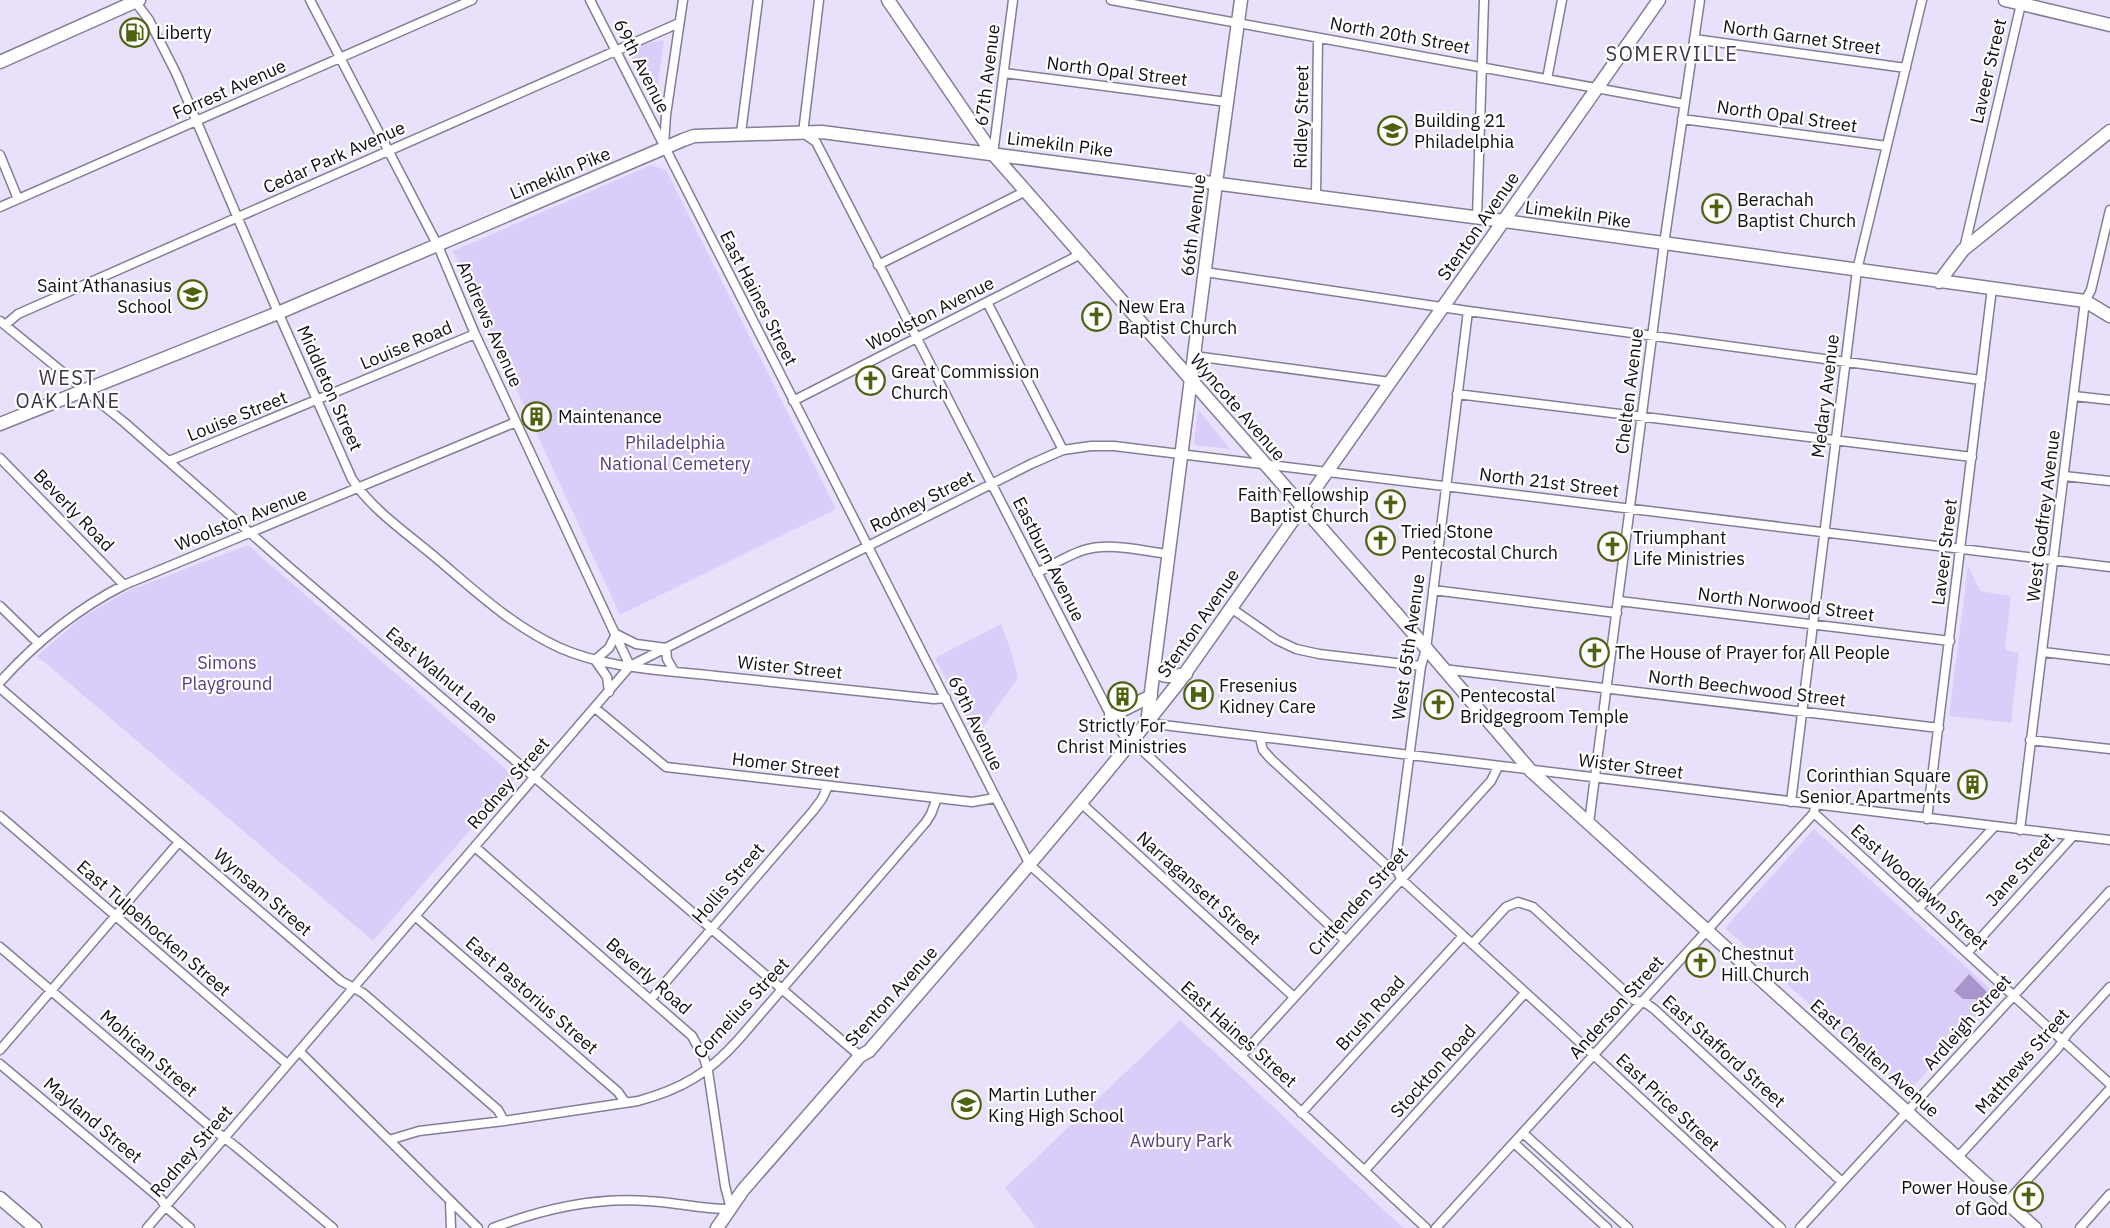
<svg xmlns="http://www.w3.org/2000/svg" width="2110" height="1228" viewBox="0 0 2110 1228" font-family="'IBM Plex Sans',sans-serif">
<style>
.green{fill:#dbcdfa}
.water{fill:#a795cc}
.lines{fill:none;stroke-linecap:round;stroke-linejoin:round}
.street-casing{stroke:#857d95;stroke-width:11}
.secondary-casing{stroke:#857d95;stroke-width:15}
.primary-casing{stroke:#857d95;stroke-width:15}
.street{stroke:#fff;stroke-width:8}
.secondary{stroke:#fff;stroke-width:12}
.primary{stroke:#fff;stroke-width:12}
.labels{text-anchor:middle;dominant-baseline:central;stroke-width:4.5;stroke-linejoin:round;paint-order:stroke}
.poi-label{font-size:18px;fill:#100d16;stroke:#fff;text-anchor:start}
.street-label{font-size:18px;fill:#100d16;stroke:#fff}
.park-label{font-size:18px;fill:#573d81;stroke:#fff}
.neighbourhood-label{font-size:20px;letter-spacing:1.5px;fill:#3c354a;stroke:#fff}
</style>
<rect width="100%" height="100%" fill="#e9e1fb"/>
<path class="green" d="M 664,40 L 655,105 L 629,52 L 644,44 Z
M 651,165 L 666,170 L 836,509 L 620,615 L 453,251 Z
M 1198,409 L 1230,449 L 1194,445 Z
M 248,545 L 516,778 L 373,941 L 37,656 L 80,619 L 125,592 Z
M 1968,566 L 1980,591 L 2011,596 L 2005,650 L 2019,653 L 2011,723 L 1949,716 Z
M 1001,624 L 1011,651 L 1018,678 L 976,737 L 935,658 Z
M 1814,829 L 1996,994 L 1908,1093 L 1725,928 Z
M 1180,1020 L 1403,1228 L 1036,1228 L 1005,1188 Z"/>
<path class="water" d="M 1969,974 L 1990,995 L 1982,1005 L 1975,999 L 1963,999 L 1954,991 Z"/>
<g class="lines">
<defs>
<path id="street" d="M 134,0 L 149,20 L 176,73 L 274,303 L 352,479 C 371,509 408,534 435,557 C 474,590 512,626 560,648 C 608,669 664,670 716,676 C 789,684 861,691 934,699 L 946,698
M 310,0 L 438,246 L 475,334 L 630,666
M 590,0 L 1030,865 L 1241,1056 L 1426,1228
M 819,0 L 803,133 L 816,142 L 1111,716 L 1129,743 L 1143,751 L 1345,940
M 1111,0 L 1684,104
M 1694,39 L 1906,68
M 1004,73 L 1227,102
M 1547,79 L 1562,0
M 1682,119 L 1887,146
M 741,133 L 758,0
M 664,145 L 666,115 L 683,0
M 993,154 L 1013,0
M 0,155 L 18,199
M 1316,196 L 1318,38
M 0,207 L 472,0
M 1477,218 L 1484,0
M 1964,249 L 2021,4
M 878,265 L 1026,191
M 1205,272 L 1468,311 L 1981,380
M 987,302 L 1063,450
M 1468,311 L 1426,649 L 1421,666 L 1396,858 L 1397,870 L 1401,879 L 1559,1023 L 1781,1228
M 0,321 L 125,423 L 289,567 L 860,1056
M 5,325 L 18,314 L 679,23
M 1194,356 L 1390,382
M 1457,394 L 1972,457
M 2074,396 L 2110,400
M 793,401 L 1081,254
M 0,458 L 124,585
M 169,461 L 475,334
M 2064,476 L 2110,481
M 1037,573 C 1052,565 1068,555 1084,550 C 1110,542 1142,551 1168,554
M 1433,590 L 1617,613
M 1619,601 L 1950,641
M 0,606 L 38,643
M 1231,608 L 1277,640 L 1296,649 L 1319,654 L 1421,666
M 2043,652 L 2110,660
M 1443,669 L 1939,728
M 0,682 C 36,642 77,609 124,585 L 516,422
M 0,688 L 341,981 L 363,993 L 498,1110 L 504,1121
M 609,692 L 607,677 L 595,660 L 609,648 L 616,634 L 636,644 L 666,648 L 667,659 L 674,671
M 595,708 L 666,767 L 972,802 L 995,798
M 1147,723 L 2110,840
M 1260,738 L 1263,750 L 1271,759 L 1385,864 L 1397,870
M 2030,740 L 2110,749
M 1791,802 L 1857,270 L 1922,0
M 1081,803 L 1294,997
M 1814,813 L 2110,1084
M 0,816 L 287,1064
M 1927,819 L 1992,288
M 1589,823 L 1664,244 L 1700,0
M 2020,830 L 2085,301 L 2091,290 L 2110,210
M 475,847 L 692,1036 L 704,1058 L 708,1071 L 725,1186 L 731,1209 C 704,1210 676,1202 648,1201 C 596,1197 542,1209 493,1228
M 1918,909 L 1994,827
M 415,916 L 618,1092 L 625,1102
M 1472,944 L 1506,907 L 1518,902 L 1533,907 L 1634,1000 L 1647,1004 L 1654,1009 L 1842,1182
M 0,947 L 214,1130 L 235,1146 L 333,1228
M 1968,952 L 2073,836
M 651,999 L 813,811 L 822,799 L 828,786
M 0,1050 L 179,842
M 299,1051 L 478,1228
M 1241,1056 L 1491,781 L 1498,767
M 0,1064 L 161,1199 L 165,1206 L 190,1228
M 1301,1113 L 1463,936
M 1523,1133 L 1628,1228
M 389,1140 L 419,1131 L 504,1121 L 638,1101 C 682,1089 709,1073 739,1039 L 926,822 L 931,814 L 937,798
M 1514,1143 L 1607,1228
M 1958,1157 L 2058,1048 L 2068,1033 L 2110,987
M 1365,1170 L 1525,993
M 450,1201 L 451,1228
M 2007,1202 L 2110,1089
M 147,1228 L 630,666 L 1031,464 L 1063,450 L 1091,446 L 1114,446 L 2110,567
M 1436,1228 L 1814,813 L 1815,805
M 1800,1228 L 2110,891
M 2080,1228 L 2110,1194"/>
<path id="secondary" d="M 888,0 L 993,154 L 1402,620 L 1531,771 L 2035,1228
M 1939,282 L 1963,250 L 2110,131
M 0,424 L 278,313 L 683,140 L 694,136 L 822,132 L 1504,221 L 2085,301 L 2110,316
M 1155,670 C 1164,679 1174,676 1186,674
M 1111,716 L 1151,696
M 1147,723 L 1216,183 L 1241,0
M 0,1198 L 35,1228"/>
<path id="primary" d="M 2005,0 L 2110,25
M 0,62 L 139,0
M 717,1228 L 743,1190 L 860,1056 L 869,1051 C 974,929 1080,808 1179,682 L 1659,0"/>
</defs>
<use href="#street" class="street-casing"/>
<use href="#secondary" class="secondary-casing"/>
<use href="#primary" class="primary-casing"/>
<use href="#street" class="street"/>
<use href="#secondary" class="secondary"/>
<use href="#primary" class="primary"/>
</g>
<defs>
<symbol id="fuel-ring" viewBox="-11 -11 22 22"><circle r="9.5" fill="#fff" stroke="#4e630f" stroke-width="1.5"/><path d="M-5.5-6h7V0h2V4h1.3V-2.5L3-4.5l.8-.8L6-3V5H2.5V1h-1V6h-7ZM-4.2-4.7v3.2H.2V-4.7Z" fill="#4e630f"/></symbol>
<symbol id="school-ring" viewBox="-11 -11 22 22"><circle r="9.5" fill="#fff" stroke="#4e630f" stroke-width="1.5"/><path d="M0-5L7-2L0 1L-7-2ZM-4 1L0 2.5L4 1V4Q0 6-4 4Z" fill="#4e630f"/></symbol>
<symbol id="church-ring" viewBox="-11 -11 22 22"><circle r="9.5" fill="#fff" stroke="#4e630f" stroke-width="1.5"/><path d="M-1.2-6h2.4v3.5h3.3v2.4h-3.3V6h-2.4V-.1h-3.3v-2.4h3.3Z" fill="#4e630f"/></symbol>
<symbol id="building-ring" viewBox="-11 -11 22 22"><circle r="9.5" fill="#fff" stroke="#4e630f" stroke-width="1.5"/><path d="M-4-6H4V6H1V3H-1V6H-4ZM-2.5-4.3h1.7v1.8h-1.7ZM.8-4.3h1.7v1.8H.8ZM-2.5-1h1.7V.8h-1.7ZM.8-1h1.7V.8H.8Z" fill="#4e630f"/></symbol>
<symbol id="hospital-ring" viewBox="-11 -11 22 22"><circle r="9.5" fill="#fff" stroke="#4e630f" stroke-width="1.5"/><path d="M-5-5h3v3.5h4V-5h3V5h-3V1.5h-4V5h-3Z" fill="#4e630f"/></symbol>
</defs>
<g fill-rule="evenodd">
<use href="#fuel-ring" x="118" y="16" width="33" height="33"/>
<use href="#school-ring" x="1376" y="114" width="33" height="33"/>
<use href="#church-ring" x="1700" y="192" width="33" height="33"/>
<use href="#school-ring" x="176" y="278" width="33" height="33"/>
<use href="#church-ring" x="1080" y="300" width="33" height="33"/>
<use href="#church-ring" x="854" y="364" width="33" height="33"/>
<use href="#building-ring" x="520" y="400" width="33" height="33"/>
<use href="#church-ring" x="1374" y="488" width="33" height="33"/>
<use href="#church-ring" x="1364" y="524" width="33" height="33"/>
<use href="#church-ring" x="1596" y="530" width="33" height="33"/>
<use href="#church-ring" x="1578" y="636" width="33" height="33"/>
<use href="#hospital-ring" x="1182" y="678" width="33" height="33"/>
<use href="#building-ring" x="1106" y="680" width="33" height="33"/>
<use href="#church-ring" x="1422" y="688" width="33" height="33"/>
<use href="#building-ring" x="1956" y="768" width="33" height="33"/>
<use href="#church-ring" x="1684" y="946" width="33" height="33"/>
<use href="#school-ring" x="950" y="1088" width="33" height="33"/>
<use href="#church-ring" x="2012" y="1180" width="33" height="33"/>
</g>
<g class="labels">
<g class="poi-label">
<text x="156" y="32">Liberty</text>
<text x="1414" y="120">Building 21<tspan x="1414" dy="21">Philadelphia</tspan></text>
<text x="1737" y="199">Berachah<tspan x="1737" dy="21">Baptist Church</tspan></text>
<text x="172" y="285" text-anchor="end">Saint Athanasius<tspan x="172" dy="21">School</tspan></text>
<text x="1118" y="306">New Era<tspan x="1118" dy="21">Baptist Church</tspan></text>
<text x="891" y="371">Great Commission<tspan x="891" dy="21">Church</tspan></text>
<text x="558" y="416">Maintenance</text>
<text x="1369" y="494" text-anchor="end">Faith Fellowship<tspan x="1369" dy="21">Baptist Church</tspan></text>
<text x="1401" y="531">Tried Stone<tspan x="1401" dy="21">Pentecostal Church</tspan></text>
<text x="1633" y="537">Triumphant<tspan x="1633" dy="21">Life Ministries</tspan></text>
<text x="1615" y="652">The House of Prayer for All People</text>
<text x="1219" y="685">Fresenius<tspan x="1219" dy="21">Kidney Care</tspan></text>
<text x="1460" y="695">Pentecostal<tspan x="1460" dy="21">Bridgegroom Temple</tspan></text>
<text x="1122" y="725" text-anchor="middle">Strictly For<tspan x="1122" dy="21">Christ Ministries</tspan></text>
<text x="1951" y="775" text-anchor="end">Corinthian Square<tspan x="1951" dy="21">Senior Apartments</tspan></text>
<text x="1721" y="953">Chestnut<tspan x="1721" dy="21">Hill Church</tspan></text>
<text x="988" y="1094">Martin Luther<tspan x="988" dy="21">King High School</tspan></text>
<text x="2008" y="1187" text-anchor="end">Power House<tspan x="2008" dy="21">of God</tspan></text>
</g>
<g class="street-label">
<text transform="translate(1400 35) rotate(10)">North 20th Street</text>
<text transform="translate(1802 37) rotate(8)">North Garnet Street</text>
<text transform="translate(642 66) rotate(63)">69th Avenue</text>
<text transform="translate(1117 71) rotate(7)">North Opal Street</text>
<text transform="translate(1988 71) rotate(-77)">Laveer Street</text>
<text transform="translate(987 75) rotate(-83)">67th Avenue</text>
<text transform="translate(229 89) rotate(-24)">Forrest Avenue</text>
<text transform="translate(1787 116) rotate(8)">North Opal Street</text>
<text transform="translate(1301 117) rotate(-89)">Ridley Street</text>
<text transform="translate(1060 144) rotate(7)">Limekiln Pike</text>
<text transform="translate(334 157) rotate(-24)">Cedar Park Avenue</text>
<text transform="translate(560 173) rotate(-23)">Limekiln Pike</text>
<text transform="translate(1578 214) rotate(8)">Limekiln Pike</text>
<text transform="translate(1193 225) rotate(-83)">66th Avenue</text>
<text transform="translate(1478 226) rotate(-55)">Stenton Avenue</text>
<text transform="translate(759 298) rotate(63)">East Haines Street</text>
<text transform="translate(930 313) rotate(-27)">Woolston Avenue</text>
<text transform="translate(490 324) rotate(66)">Andrews Avenue</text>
<text transform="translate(406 345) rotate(-23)">Louise Road</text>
<text transform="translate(330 388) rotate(66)">Middleton Street</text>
<text transform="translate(1629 391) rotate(-83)">Chelten Avenue</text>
<text transform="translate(1825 396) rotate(-83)">Medary Avenue</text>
<text transform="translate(1238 407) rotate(49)">Wyncote Avenue</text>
<text transform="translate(237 416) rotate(-22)">Louise Street</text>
<text transform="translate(1549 482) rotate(7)">North 21st Street</text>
<text transform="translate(922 501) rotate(-27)">Rodney Street</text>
<text transform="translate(74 510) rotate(46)">Beverly Road</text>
<text transform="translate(2043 516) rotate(-83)">West Godfrey Avenue</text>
<text transform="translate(241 519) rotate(-22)">Woolston Avenue</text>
<text transform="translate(1944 552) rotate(-83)">Laveer Street</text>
<text transform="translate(1049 559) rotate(63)">Eastburn Avenue</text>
<text transform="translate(1786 604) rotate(7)">North Norwood Street</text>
<text transform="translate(1198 623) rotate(-55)">Stenton Avenue</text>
<text transform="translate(1408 647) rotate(-82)">West 65th Avenue</text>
<text transform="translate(790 667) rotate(6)">Wister Street</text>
<text transform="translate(442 675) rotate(40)">East Walnut Lane</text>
<text transform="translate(1747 688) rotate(7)">North Beechwood Street</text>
<text transform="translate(976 723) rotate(64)">69th Avenue</text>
<text transform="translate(786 765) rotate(7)">Homer Street</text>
<text transform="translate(1631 766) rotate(7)">Wister Street</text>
<text transform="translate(508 783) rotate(-49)">Rodney Street</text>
<text transform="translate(2020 869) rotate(-48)">Jane Street</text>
<text transform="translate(728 883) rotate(-49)">Hollis Street</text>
<text transform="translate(1920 887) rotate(42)">East Woodlawn Street</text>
<text transform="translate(1199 888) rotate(42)">Narragansett Street</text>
<text transform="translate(263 892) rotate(41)">Wynsam Street</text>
<text transform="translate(1358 901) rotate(-48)">Crittenden Street</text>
<text transform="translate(154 928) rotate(41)">East Tulpehocken Street</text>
<text transform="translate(649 976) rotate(41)">Beverly Road</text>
<text transform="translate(532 995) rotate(41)">East Pastorius Street</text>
<text transform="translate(891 996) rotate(-48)">Stenton Avenue</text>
<text transform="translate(1616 1007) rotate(-48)">Anderson Street</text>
<text transform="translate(741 1008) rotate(-47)">Cornelius Street</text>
<text transform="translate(1370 1013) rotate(-48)">Brush Road</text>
<text transform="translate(1967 1022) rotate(-48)">Ardleigh Street</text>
<text transform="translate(1239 1034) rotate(42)">East Haines Street</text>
<text transform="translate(1724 1051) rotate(42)">East Stafford Street</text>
<text transform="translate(149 1053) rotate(41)">Mohican Street</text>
<text transform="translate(1875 1058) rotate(42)">East Chelten Avenue</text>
<text transform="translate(2022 1061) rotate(-49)">Matthews Street</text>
<text transform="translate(1433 1071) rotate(-48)">Stockton Road</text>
<text transform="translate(1668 1102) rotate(43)">East Price Street</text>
<text transform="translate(93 1120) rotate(40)">Mayland Street</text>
<text transform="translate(191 1151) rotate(-49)">Rodney Street</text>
</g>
<g class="park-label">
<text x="675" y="442">Philadelphia<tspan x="675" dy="21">National Cemetery</tspan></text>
<text x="227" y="662">Simons<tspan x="227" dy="21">Playground</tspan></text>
<text x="1181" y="1140">Awbury Park</text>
</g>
<g class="neighbourhood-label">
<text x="1672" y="53">SOMERVILLE</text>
<text x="68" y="377">WEST<tspan x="68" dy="23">OAK LANE</tspan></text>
</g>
</g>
</svg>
